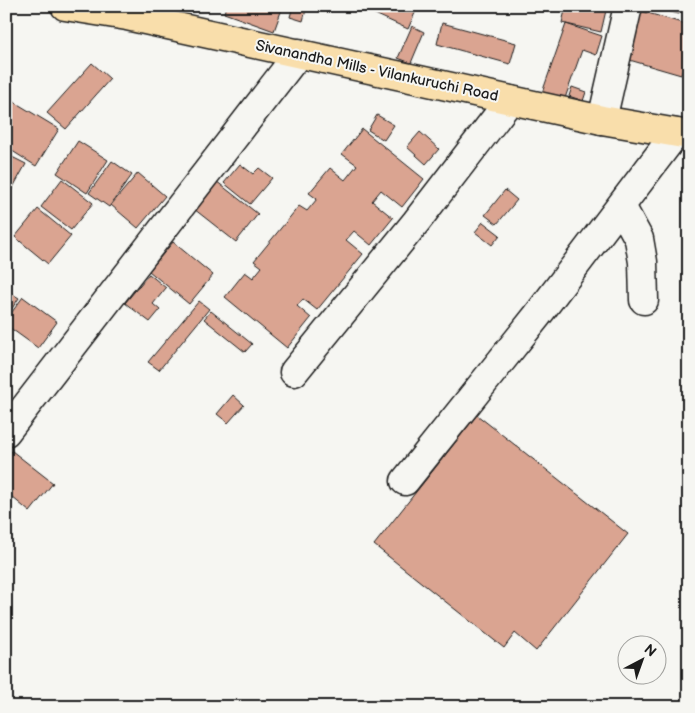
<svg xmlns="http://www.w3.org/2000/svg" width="695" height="713" viewBox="0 0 695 713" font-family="'Balsamiq Sans',sans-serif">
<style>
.building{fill:#daa491;stroke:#1c1c1c}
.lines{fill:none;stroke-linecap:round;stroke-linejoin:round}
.minor-casing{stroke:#1c1c1c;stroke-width:31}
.major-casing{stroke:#1c1c1c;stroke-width:31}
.minor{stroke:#f6f6f2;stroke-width:28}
.major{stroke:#f9deab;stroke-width:28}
.labels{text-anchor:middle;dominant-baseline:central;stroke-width:4;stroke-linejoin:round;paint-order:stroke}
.street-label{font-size:15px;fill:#1c1c1c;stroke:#f6f6f2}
</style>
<rect width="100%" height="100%" fill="#f6f6f2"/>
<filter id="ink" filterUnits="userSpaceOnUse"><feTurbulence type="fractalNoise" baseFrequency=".02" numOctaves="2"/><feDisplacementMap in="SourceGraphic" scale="10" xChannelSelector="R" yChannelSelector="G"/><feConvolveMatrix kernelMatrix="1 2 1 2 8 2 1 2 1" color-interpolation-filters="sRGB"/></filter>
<g filter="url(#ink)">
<path class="building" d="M 226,6 L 283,6 L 274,31 L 224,13 Z
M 293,6 L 307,6 L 303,21 L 290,17 Z
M 365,6 L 418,6 L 408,29 L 364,9 Z
M 566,6 L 607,6 L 601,32 L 562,23 Z
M 645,6 L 681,6 L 679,14 Z
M 641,11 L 689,25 L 689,50 L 681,75 L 626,59 Z
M 442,23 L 516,43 L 510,64 L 437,44 Z
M 566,24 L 602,36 L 596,55 L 582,50 L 564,101 L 542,93 Z
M 412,26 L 424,32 L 411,63 L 398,58 Z
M 92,63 L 110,79 L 66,129 L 47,113 Z
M 572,87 L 586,92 L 583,101 L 569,96 Z
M 6,97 L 59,129 L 36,166 L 6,147 Z
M 377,115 L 394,125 L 384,140 L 368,130 Z
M 362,129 L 424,179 L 402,207 L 381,190 L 372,201 L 393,218 L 371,245 L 354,231 L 346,240 L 363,254 L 317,310 L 303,299 L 297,306 L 311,318 L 287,348 L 225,297 L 245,272 L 253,278 L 262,267 L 254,261 L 299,206 L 307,211 L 317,199 L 309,193 L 330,168 L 345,180 L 357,165 L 342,154 Z
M 420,132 L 439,149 L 426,164 L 407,147 Z
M 78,141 L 108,160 L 87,193 L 57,173 Z
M 6,154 L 26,164 L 6,200 Z
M 112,161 L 132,175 L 109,207 L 89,193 Z
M 240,164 L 253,174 L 259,168 L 272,178 L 250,204 L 224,183 Z
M 138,173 L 165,196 L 138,228 L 111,205 Z
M 62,179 L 93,203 L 71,230 L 41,207 Z
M 216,181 L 258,214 L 236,242 L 194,209 Z
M 505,190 L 517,200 L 497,224 L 485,215 Z
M 38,209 L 71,236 L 48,264 L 15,237 Z
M 483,222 L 500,235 L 492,245 L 475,232 Z
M 173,242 L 213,275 L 189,304 L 149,271 Z
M 149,274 L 166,288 L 153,304 L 160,310 L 150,322 L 125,303 Z
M 6,290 L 19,298 L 6,317 Z
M 23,297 L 57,322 L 38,348 L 6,325 L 6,320 Z
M 199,301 L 209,309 L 159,370 L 148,362 Z
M 211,311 L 252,344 L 245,352 L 204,319 Z
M 233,395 L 244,405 L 228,423 L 217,414 Z
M 477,415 L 628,534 L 536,651 L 515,633 L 504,648 L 374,545 Z
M 12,451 L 53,483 L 30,512 L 6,492 L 6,458 Z"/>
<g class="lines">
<defs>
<path id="minor" d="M 602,120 L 628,6
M 621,206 L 639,239 L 643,262 L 644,300
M 294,372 L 416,222 L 510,100
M 6,432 L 299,53
M 405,481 L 537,316 L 676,133"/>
<path id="major" d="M 65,6 L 127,16 L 602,120 L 689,135"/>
</defs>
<use href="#minor" class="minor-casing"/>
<use href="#major" class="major-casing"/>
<use href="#minor" class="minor"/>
<use href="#major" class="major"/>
</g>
</g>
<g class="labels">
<g class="street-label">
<text transform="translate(377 71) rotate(12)">Sivanandha Mills - Vilankuruchi Road</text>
</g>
</g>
<rect width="695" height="713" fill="none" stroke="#f6f6f2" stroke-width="25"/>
<rect x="12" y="12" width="670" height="688" fill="none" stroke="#1c1c1c" stroke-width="2" filter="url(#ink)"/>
<g transform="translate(642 660) rotate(41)"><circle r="24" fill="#f6f6f2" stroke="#9f9f9c"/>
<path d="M0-4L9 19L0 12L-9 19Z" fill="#1c1c1c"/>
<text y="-8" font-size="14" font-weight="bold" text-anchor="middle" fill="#1c1c1c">N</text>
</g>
</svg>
